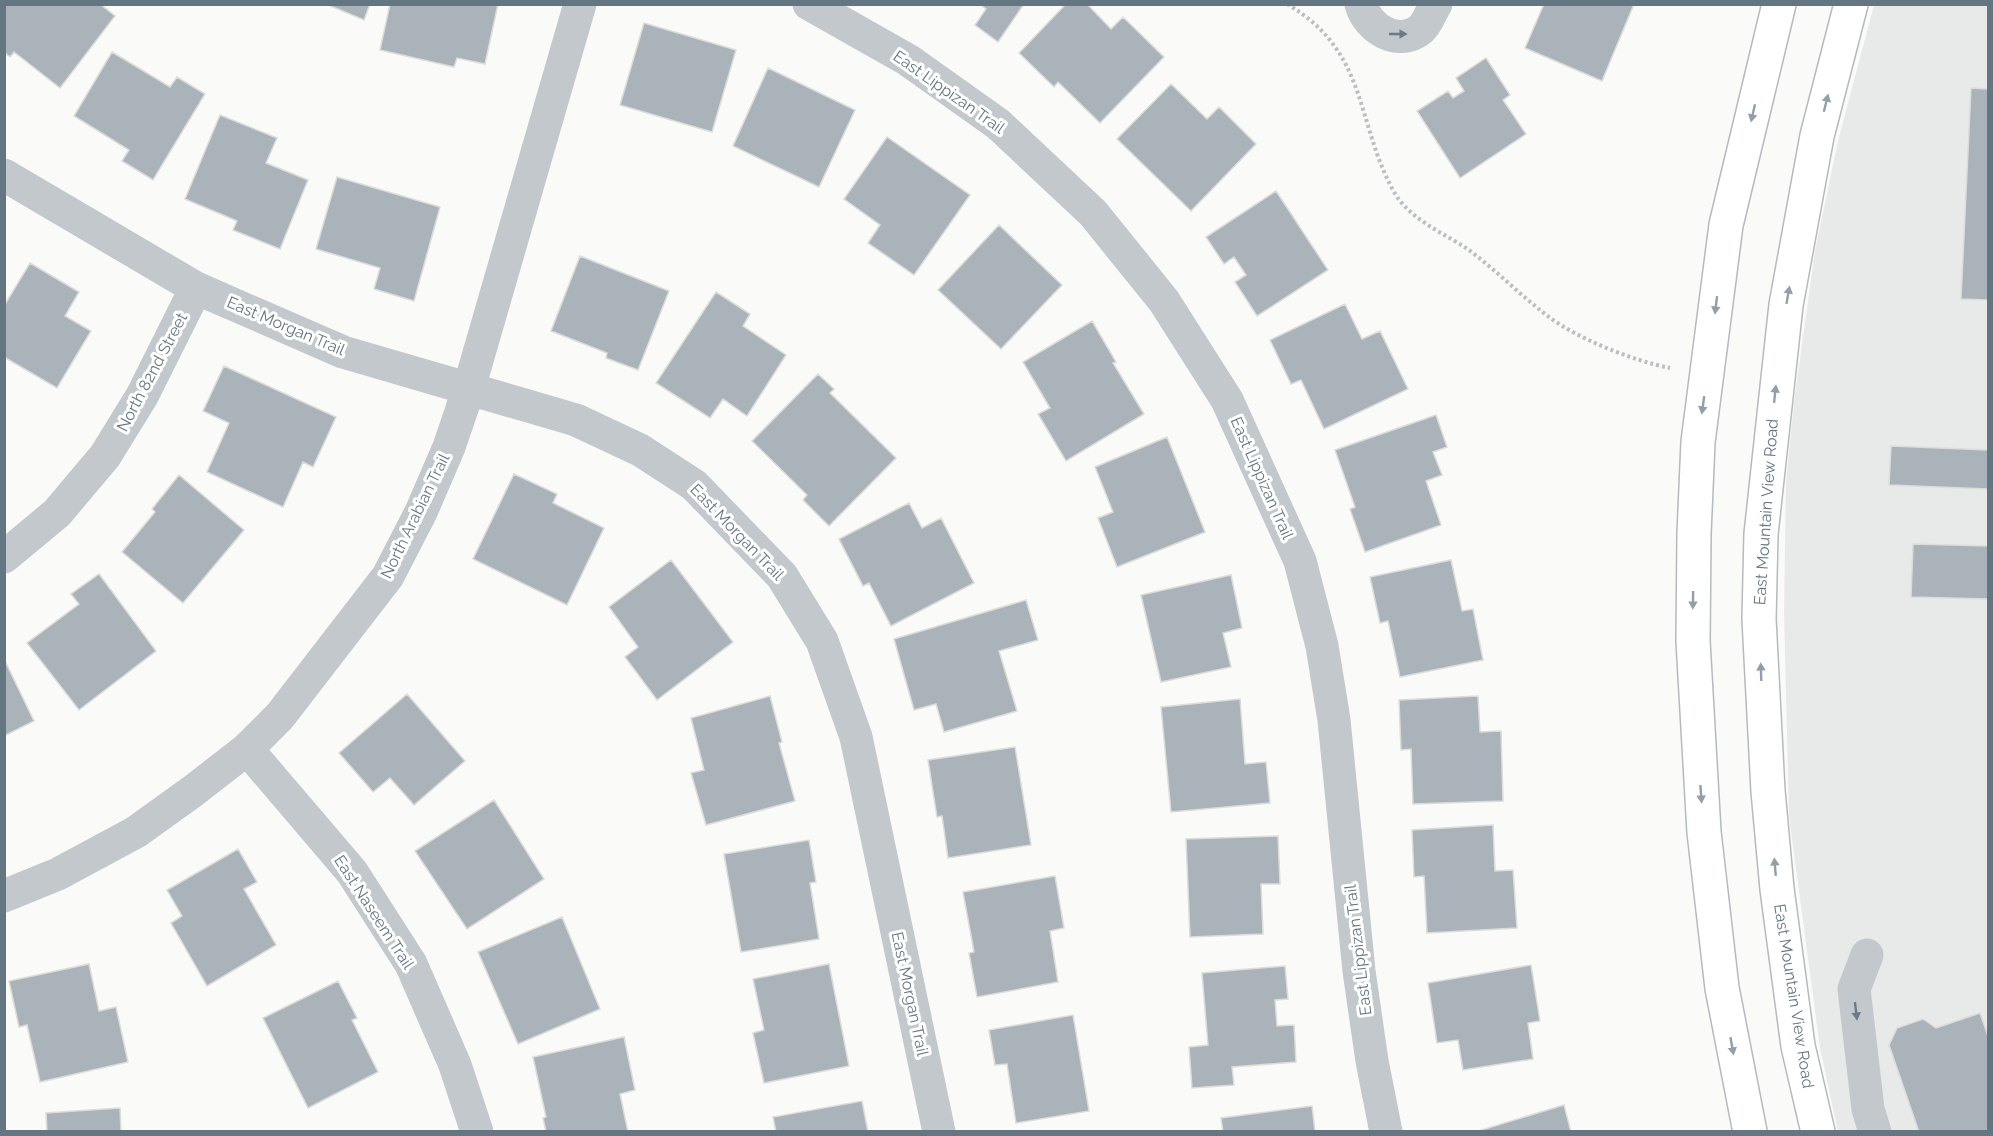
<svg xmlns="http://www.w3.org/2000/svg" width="1993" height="1136" viewBox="0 0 1993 1136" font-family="Raleway,sans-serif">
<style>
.built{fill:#e8e9e9}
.building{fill:#aab3b9;stroke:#dcdcda;stroke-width:1.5}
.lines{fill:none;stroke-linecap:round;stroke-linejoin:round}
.major-casing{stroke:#b5babe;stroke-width:36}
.path{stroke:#bbbfc2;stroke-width:4;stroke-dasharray:3 3;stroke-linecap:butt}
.minor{stroke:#c3c8cc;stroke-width:33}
.major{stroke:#fff;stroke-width:33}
.oneway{fill:#6a7a87}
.oneway2{fill:#939fa8}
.labels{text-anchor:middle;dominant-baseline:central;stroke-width:6;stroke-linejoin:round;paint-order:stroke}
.street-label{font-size:16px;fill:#657683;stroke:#fff}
</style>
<rect width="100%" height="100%" fill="#fafaf8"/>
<path class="built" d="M 1874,5 L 1988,5 L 1988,1131 L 1838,1132 L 1820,1048 L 1789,816 L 1784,612 L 1786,483 L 1794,402 L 1815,251 L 1838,141 Z"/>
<path class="building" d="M 4,4 L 100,4 L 115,16 L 60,88 L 14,52 L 10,57 L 4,52 Z
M 326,4 L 370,4 L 364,20 Z
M 390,4 L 498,4 L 485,64 L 457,58 L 454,67 L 380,50 Z
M 980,4 L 1024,4 L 998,42 L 975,25 L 986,9 Z
M 1066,4 L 1087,4 L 1111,29 L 1123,17 L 1164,57 L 1100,123 L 1058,82 L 1054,87 L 1019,53 Z
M 1544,4 L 1634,4 L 1602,81 L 1525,48 Z
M 644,23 L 736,50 L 712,132 L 620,105 Z
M 112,52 L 170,87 L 177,77 L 205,94 L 153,180 L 122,161 L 129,150 L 74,116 Z
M 1486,58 L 1510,95 L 1503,100 L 1526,134 L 1460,178 L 1417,111 L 1448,91 L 1453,98 L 1464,91 L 1456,78 Z
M 768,68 L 855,110 L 819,187 L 733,146 Z
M 1171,84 L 1207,119 L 1219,107 L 1256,144 L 1191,211 L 1117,139 Z
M 1971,88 L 1988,89 L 1988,300 L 1961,299 Z
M 220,115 L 277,138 L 266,163 L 308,180 L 280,249 L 233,230 L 237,221 L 185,199 Z
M 887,137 L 970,195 L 914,275 L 868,243 L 880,225 L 844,199 Z
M 337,177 L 440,207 L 414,301 L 374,289 L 380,268 L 316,249 Z
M 1276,191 L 1328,270 L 1257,316 L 1235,282 L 1246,275 L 1234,257 L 1224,264 L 1206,237 Z
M 999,225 L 1062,285 L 1001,349 L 938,290 Z
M 580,256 L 669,291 L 638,370 L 606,358 L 607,353 L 551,331 Z
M 30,263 L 79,292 L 65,316 L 91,331 L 57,388 L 4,357 L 4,306 Z
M 716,292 L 750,314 L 743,326 L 786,355 L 747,416 L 723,399 L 710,418 L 656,383 Z
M 1345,304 L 1362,339 L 1380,331 L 1408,389 L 1324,429 L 1301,380 L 1291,384 L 1270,340 Z
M 1092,321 L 1116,362 L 1113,363 L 1144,414 L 1066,461 L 1038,414 L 1050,408 L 1023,362 Z
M 224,366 L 336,417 L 313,467 L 303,462 L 283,507 L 207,472 L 229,423 L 203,411 Z
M 818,374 L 834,389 L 830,393 L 896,458 L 829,526 L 803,500 L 807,495 L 752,441 Z
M 1436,415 L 1447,447 L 1433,452 L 1442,475 L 1426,481 L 1441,525 L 1365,552 L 1350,509 L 1355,507 L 1335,450 Z
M 1167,437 L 1205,532 L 1117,567 L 1098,518 L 1113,512 L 1095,467 Z
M 1891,446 L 1988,450 L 1988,489 L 1889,485 Z
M 514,474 L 557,494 L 553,503 L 604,528 L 567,605 L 473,559 Z
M 179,475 L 244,530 L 183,603 L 122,552 L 155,512 L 152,509 Z
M 909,503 L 922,528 L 941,518 L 974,583 L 891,626 L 869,583 L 863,586 L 839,539 Z
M 1913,544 L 1988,546 L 1988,599 L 1911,597 Z
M 671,560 L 733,642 L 657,700 L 625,657 L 638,647 L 609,607 Z
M 1451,560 L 1462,611 L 1473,609 L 1483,660 L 1400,677 L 1388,621 L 1380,623 L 1370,577 Z
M 99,574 L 156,651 L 79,710 L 27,643 L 79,604 L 71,594 Z
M 1231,575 L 1242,628 L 1223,633 L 1231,667 L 1161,682 L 1141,595 Z
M 1026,600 L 1038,640 L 999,651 L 1017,711 L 944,732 L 936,704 L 914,710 L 894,639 Z
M 4,659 L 34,721 L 4,736 Z
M 407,694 L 465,761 L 414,805 L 390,778 L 373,792 L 339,753 Z
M 770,696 L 782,742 L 779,743 L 795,801 L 706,825 L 691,773 L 704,770 L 691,718 Z
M 1478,696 L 1480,732 L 1501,731 L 1503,801 L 1413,804 L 1411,749 L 1401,750 L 1399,700 Z
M 1240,699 L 1245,764 L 1266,762 L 1270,803 L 1171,812 L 1161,707 Z
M 1015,747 L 1031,845 L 948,858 L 942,816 L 937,817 L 928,760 Z
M 494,800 L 544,879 L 467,929 L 415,851 Z
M 1493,825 L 1495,871 L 1513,870 L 1517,928 L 1427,933 L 1424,876 L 1414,877 L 1412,830 Z
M 1278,836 L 1280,884 L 1261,884 L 1263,934 L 1190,937 L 1186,839 Z
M 809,840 L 816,882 L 810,883 L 819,939 L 741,952 L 724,854 Z
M 238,849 L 257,882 L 244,889 L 276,945 L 207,986 L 171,923 L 182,916 L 167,890 Z
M 1055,876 L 1064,928 L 1050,931 L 1058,982 L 977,997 L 969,953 L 974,952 L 963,892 Z
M 562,917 L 600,1009 L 518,1044 L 478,952 Z
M 89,964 L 99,1011 L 116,1007 L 128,1062 L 40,1082 L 27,1025 L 19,1027 L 9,981 Z
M 829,964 L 849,1066 L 764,1083 L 753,1033 L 764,1030 L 753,979 Z
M 1531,965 L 1540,1021 L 1528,1023 L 1533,1059 L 1463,1070 L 1458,1040 L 1437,1043 L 1428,983 Z
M 1285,966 L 1288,999 L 1275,1000 L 1277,1026 L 1294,1025 L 1296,1062 L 1232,1067 L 1234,1085 L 1192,1088 L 1189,1047 L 1208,1045 L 1202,973 Z
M 338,981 L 357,1018 L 352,1020 L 378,1072 L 308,1108 L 263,1018 Z
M 1980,1013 L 1988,1036 L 1988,1132 L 1919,1132 L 1889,1045 L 1897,1028 L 1923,1019 L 1936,1028 Z
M 1073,1015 L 1089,1111 L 1016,1123 L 1007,1064 L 995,1065 L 989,1030 Z
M 624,1037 L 635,1090 L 620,1094 L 628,1132 L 546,1132 L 543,1118 L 546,1117 L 533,1057 Z
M 862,1101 L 868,1132 L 776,1132 L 773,1117 Z
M 1564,1105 L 1571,1132 L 1475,1132 Z
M 1312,1106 L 1315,1132 L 1223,1132 L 1221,1118 Z
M 120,1108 L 121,1132 L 47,1132 L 46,1113 Z"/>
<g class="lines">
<defs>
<path id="major" d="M 1750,1132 L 1722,988 L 1704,832 L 1693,641 L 1694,534 L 1698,442 L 1726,225 L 1779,4
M 1818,1132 L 1798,1046 L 1777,889 L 1768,791 L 1759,619 L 1761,534 L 1786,305 L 1817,136 L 1851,4"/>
</defs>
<use href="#major" class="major-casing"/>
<path class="path" d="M 1287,4 C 1369,52 1355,122 1394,192 C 1410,220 1444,233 1469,250 C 1497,271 1521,296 1549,317 C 1578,339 1634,361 1670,368"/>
<path class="minor" d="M 809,4 L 908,60 L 998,124 L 1093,213 L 1164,301 L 1227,400 L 1300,561 L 1322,646 L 1334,720 L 1359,971 L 1372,1061 L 1386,1132
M 1361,4 C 1367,28 1398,48 1421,29 C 1427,24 1431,12 1436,4
M 4,175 L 196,288 L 343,352 L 576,420 L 640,450 L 694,485 L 782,576 L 822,641 L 856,737 L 939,1132
M 4,557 L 57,513 L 105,456 L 142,396 L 196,288
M 247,749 L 352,872 L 411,964 L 455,1065 L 477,1132
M 4,896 L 58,874 L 136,832 L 193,791 L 247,749 L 280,716 L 388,576 L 421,512 L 449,447 L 469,388 L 580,4
M 1867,955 L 1854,989 L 1868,1109 L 1875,1132"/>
<use href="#major" class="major"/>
</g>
<defs><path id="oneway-solid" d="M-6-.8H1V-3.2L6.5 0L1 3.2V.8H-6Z" transform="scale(1.5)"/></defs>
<g class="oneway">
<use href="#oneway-solid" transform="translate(1398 34)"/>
<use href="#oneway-solid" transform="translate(1856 1011) rotate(83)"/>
</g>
<g class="oneway2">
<use href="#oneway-solid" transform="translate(1826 103) rotate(-76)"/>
<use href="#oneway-solid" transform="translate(1753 113) rotate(103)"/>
<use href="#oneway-solid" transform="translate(1788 295) rotate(-80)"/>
<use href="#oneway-solid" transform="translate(1716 305) rotate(97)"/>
<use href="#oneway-solid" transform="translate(1775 394) rotate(-84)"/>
<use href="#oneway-solid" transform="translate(1703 405) rotate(98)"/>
<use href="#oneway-solid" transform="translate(1693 600) rotate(91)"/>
<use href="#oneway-solid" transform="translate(1761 672) rotate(-92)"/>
<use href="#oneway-solid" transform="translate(1701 794) rotate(86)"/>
<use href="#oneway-solid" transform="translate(1775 867) rotate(-95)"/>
<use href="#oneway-solid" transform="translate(1732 1046) rotate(80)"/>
</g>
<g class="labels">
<g class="street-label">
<text transform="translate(949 92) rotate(35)">East Lippizan Trail</text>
<text transform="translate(286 326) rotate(23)">East Morgan Trail</text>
<text transform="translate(152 372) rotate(-62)">North 82nd Street</text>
<text transform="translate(1262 478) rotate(66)">East Lippizan Trail</text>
<text transform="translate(1766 512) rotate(-86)">East Mountain View Road</text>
<text transform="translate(415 516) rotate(-64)">North Arabian Trail</text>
<text transform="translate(737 532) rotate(46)">East Morgan Trail</text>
<text transform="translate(374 912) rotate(57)">East Naseem Trail</text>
<text transform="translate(1358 950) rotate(-97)">East Lippizan Trail</text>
<text transform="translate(910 994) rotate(78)">East Morgan Trail</text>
<text transform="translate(1794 996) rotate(81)">East Mountain View Road</text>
</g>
</g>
<rect width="1993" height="1136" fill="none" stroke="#657683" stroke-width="12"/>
</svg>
